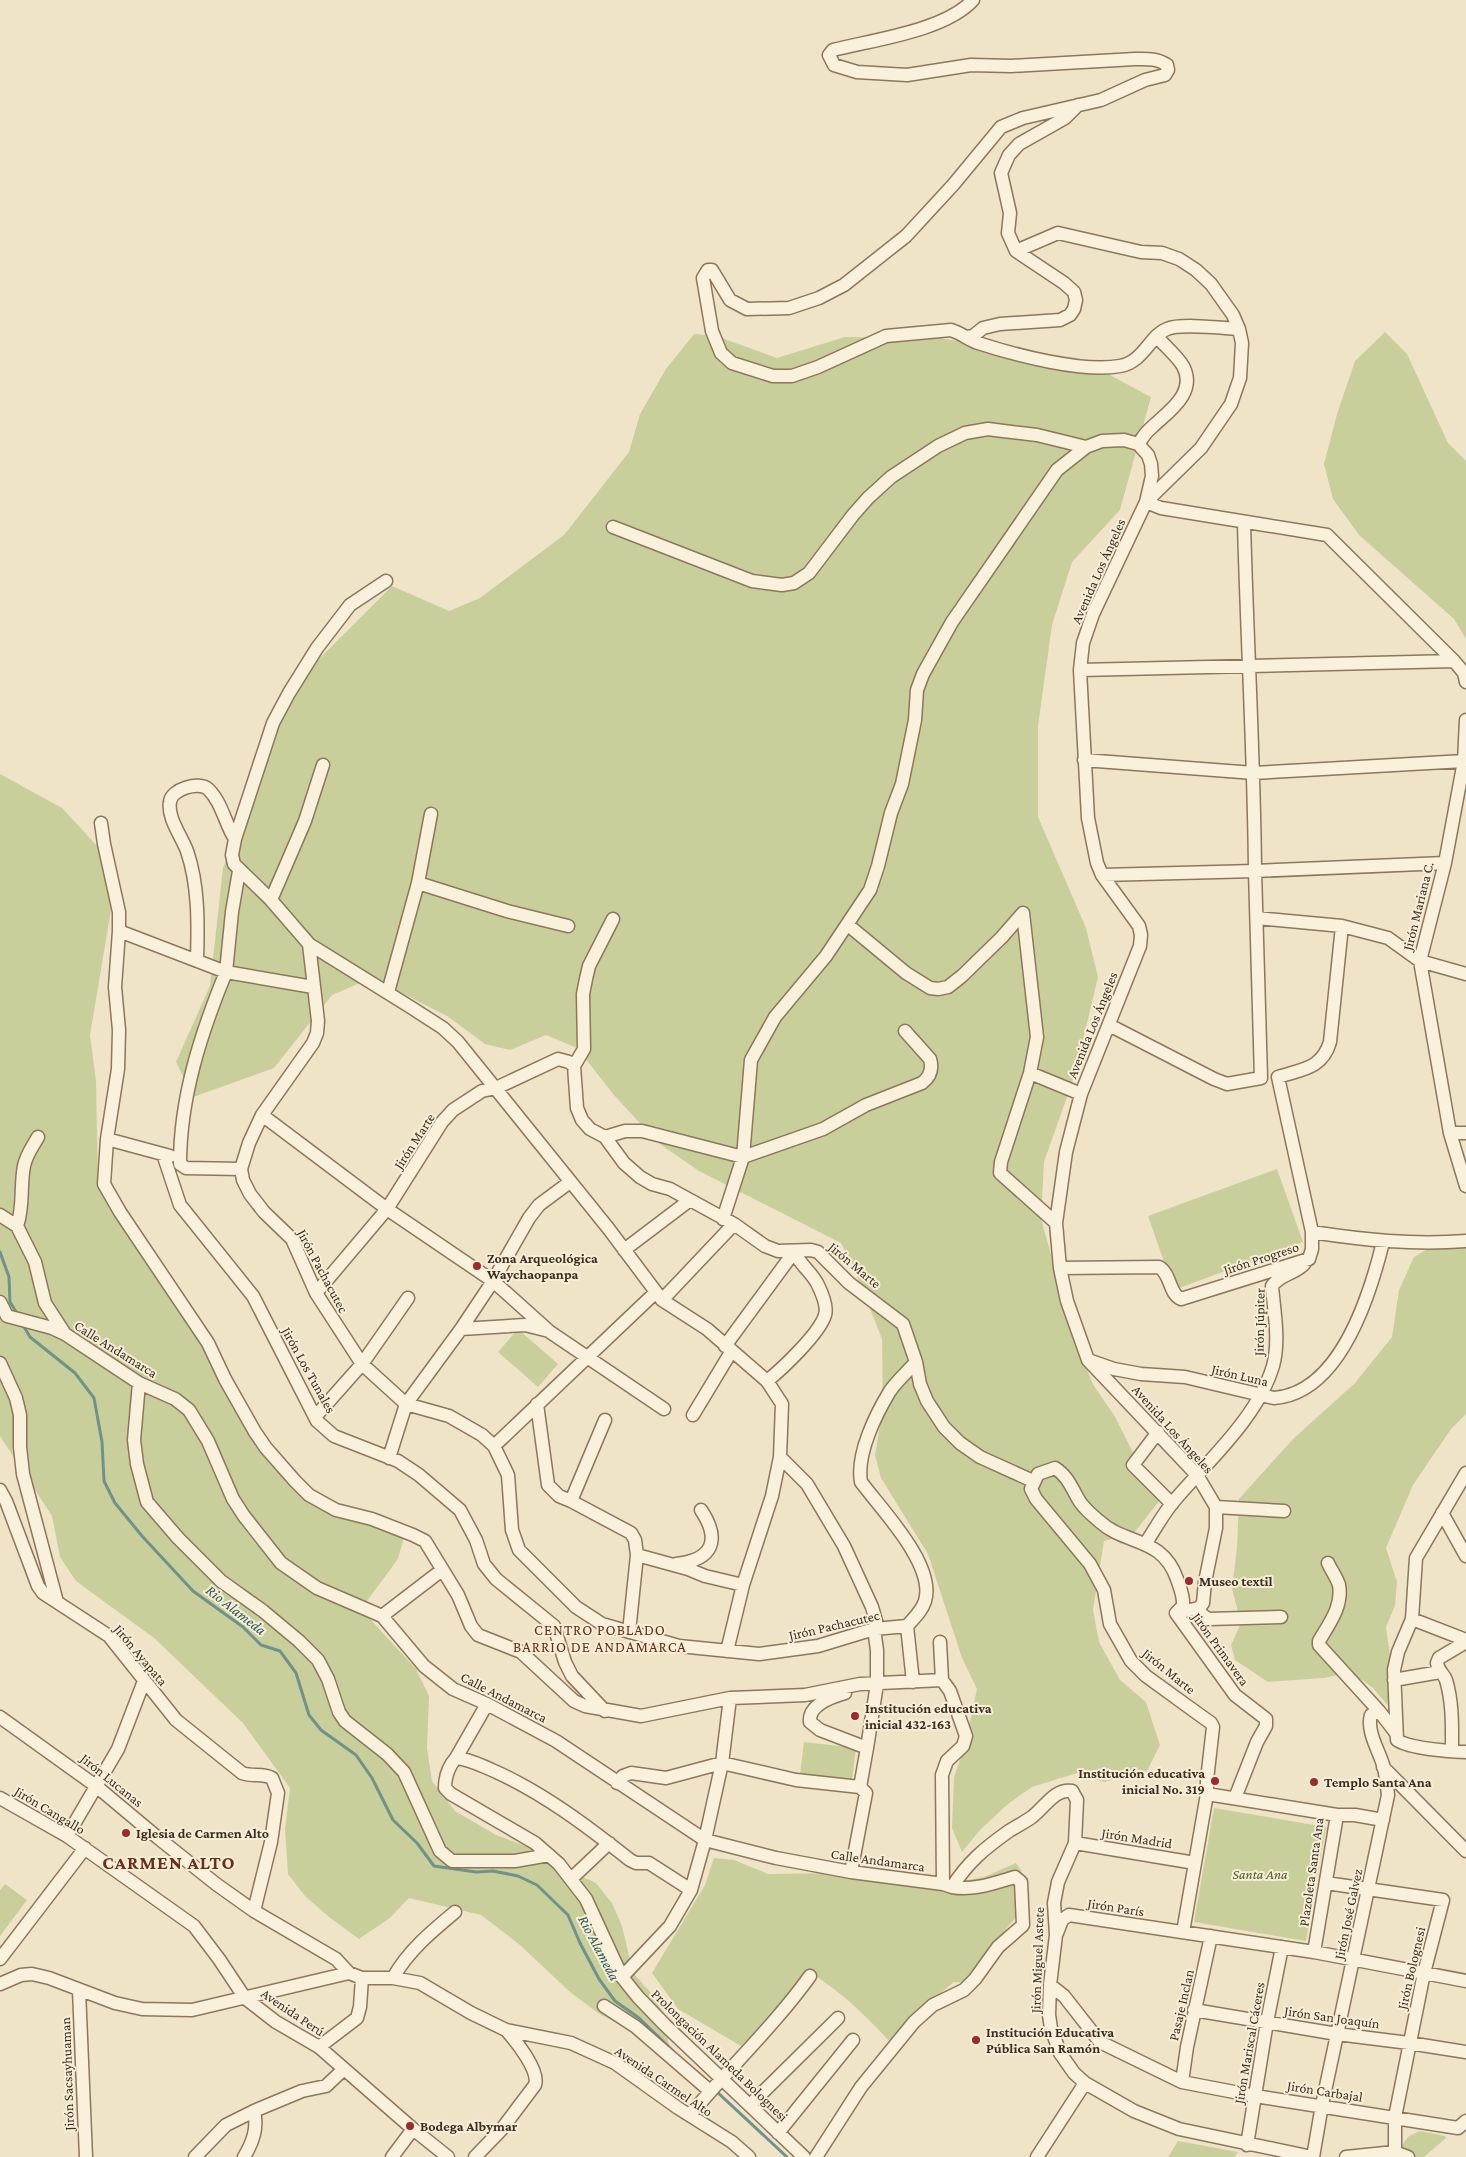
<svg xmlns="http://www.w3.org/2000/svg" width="1466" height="2157" viewBox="0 0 1466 2157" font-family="'Crimson Pro',serif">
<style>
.green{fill:#c9cf9b}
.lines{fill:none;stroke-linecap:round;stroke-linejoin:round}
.stream{stroke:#6f938a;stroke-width:3}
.minor-casing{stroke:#8d765c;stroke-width:15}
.minor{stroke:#faf1dc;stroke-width:12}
.poi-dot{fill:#9e2a2b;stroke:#f7eed8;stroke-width:2}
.labels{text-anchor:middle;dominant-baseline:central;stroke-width:4;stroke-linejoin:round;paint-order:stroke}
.street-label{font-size:14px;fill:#3d2e20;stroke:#f7eed8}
.poi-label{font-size:14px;font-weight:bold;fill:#3d2e20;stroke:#f7eed8;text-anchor:start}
.park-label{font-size:14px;font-style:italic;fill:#4d5a26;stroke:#f7eed8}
.water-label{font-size:15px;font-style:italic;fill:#2f5d5a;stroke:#f7eed8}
.neighbourhood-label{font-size:15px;letter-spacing:1px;fill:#6b2e1e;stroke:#f7eed8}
.district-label{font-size:19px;font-weight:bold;letter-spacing:1px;fill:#6b2e1e;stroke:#f7eed8}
</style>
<rect width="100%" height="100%" fill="#f0e4c8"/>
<path class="green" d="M 1385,332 L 1407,354 L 1448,443 L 1466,461 L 1466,639 L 1454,619 L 1359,535 L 1333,499 L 1324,464 L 1337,414 L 1355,361 Z
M 694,334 L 716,336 L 777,358 L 845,337 L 938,338 L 1078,358 L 1151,397 L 1120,510 L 1072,562 L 1052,625 L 1038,726 L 1038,817 L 1086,928 L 1098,977 L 1074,1077 L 1044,1162 L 1041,1219 L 1078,1350 L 1094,1386 L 1114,1415 L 1140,1466 L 1164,1495 L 1134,1533 L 1104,1541 L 1093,1610 L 1099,1642 L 1120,1680 L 1146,1702 L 1160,1745 L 1147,1771 L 1104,1782 L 1077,1773 L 1032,1787 L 1008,1804 L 980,1830 L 962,1852 L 952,1828 L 954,1777 L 965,1746 L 977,1689 L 962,1658 L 928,1554 L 881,1478 L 875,1455 L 883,1407 L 882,1339 L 852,1263 L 841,1243 L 699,1171 L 657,1142 L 614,1095 L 577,1048 L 546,1035 L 510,1050 L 485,1044 L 447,1016 L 398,991 L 360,983 L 332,995 L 274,1068 L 193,1097 L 176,1062 L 210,986 L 223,868 L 287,691 L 392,586 L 449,611 L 480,598 L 564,535 L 629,452 L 640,414 L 666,369 Z
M 0,774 L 62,808 L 99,848 L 114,892 L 90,1035 L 96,1081 L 98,1186 L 197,1332 L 251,1431 L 305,1494 L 404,1537 L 398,1559 L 361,1609 L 416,1669 L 429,1696 L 427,1748 L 432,1781 L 455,1811 L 496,1835 L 531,1848 L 566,1869 L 596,1883 L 612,1903 L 622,1926 L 633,1973 L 653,1995 L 665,2016 L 668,2041 L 674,2057 L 664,2049 L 598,2013 L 570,1992 L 520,1945 L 481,1915 L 409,1898 L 390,1918 L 359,1939 L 329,1917 L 305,1896 L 288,1874 L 285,1829 L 290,1788 L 243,1723 L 154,1638 L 76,1581 L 60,1557 L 52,1516 L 0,1436 Z
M 1277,1169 L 1303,1242 L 1174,1290 L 1148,1216 Z
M 1466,1241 L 1466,1414 L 1451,1429 L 1413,1485 L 1386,1548 L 1397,1582 L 1395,1606 L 1386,1627 L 1392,1671 L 1390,1708 L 1373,1688 L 1362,1680 L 1347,1673 L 1324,1678 L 1268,1682 L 1235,1660 L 1231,1645 L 1241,1623 L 1232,1589 L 1237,1547 L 1239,1499 L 1293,1439 L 1355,1383 L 1392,1337 L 1399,1290 L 1414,1257 L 1436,1244 Z
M 518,1329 L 558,1364 L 538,1387 L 498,1352 Z
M 804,1742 L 856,1748 L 852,1780 L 800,1774 Z
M 1214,1808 L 1326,1827 L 1306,1941 L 1194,1922 Z
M 714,1858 L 734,1860 L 768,1874 L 836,1873 L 952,1883 L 984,1877 L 1016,1863 C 1032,1884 1027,1902 1012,1922 C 1008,1927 1003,1932 1000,1937 C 991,1952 989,1969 980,1984 L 954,1982 L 907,2020 L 891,2043 C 867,2017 844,1994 814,1975 L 741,2046 L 678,2009 L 652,1973 L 705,1885 Z
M 5,1884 L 27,1900 L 0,1936 L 0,1890 Z
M 1420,2131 L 1445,2136 L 1446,2138 L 1424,2157 L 1411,2157 L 1401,2146 L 1409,2136 Z
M 1178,2141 L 1238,2152 L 1234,2157 L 1168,2157 Z"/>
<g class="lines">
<path class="stream" d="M 0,1252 L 9,1277 L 10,1302 L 18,1315
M 23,1325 L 30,1337 L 75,1373 L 94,1398 L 102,1442 L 104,1481 L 115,1503 L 142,1536 L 193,1591 L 243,1627 L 261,1645 L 280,1651 L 296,1673 L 309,1715 L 321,1730 L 356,1755 L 372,1778 L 393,1820 L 417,1843 L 434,1866 L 476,1872 L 493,1871 L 518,1876 L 537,1885 L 568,1915 L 580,1943 L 599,1979 L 615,2001 L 639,2018 L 673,2051
M 716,2091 L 787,2157"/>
<defs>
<path id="minor" d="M 973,0 C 945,31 872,40 833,50 L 829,55 L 834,65 L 857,72 L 907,75 L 971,65 L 1011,66 L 1135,59 C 1147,59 1157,58 1167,65 L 1168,70 L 1165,75 L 1145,80 L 1101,100 L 1023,118 L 1001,127 L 953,185 L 906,236 L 844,285 L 819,298 L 789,308 L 747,309 L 730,300 L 712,270 L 708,270 L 703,278 L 712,331 L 721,353 L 732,363 L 773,376 L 792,376 L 818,367 L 886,336 L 951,330 C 961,333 969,340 978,343 C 1015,355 1083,373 1120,366 C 1144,362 1150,335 1167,329 C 1180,323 1223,328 1239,329
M 1016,251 L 1058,233 L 1141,252 L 1162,253 L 1179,259 L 1196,270 L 1211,284 L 1233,315 L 1239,329 L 1242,343 L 1240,378 L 1231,404 L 1201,448 L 1146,502
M 967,337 L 973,336 L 983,328 L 1000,324 L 1060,320 L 1070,315 L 1074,309 L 1076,300 L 1074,292 L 1064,283 L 1016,251 L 1008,233 L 1010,213 L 1001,173 L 1009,155 L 1019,144 L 1065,118 L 1078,105
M 1138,444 C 1142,439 1145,433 1150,429 C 1166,413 1198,394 1183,366 C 1177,356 1165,346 1157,337
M 613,527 L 752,581 L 782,585 L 794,583 L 809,573 L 853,515 L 868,498 L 891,477 L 938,446 L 965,433 L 988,429 L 1003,431 L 1037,435 L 1086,447
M 386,581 L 350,605 L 317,648 L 289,693 L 273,723 L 235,839 L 232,855 L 234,864 L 271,900 L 309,944 L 412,1008 L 443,1028 L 458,1042 L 608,1228 L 662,1300 L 707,1329 L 767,1381 L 782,1404 L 780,1457 L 807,1484 L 844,1546 L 872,1607 L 876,1621 L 874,1629 L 877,1650 L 877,1684 L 867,1748
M 1080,670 L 1454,661
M 1466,720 L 1464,761 L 1445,863 L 1420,961 L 1450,1133 L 1466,1186
M 1084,760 L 1254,773 L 1464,761
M 101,823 L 104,844 L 119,912 L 119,931 L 115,987 L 119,1030 L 118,1069 L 107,1139 L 104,1184 L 120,1212 L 208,1343 L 225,1379 L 255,1432 L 266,1448 L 295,1481 L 309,1495 L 336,1510 L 372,1519 L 413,1535 L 425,1541 L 458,1595 L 471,1626 L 478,1635 L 521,1652 L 574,1701 L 585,1706 L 641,1716 L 730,1698 L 805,1695 L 860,1684 L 942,1680
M 1102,875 L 1255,871 C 1254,755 1247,639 1244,523
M 418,883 L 507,911 L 568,926
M 271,900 L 305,821 L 323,765
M 1023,913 L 1037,1037 L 1030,1073 L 1001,1162 L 1000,1173 L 1056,1223
M 1257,918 L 1342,926 L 1388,938 L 1420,961 L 1466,974
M 848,925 L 906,973 L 930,988 L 938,989 L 948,987 L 962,976 L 1002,937 L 1023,913
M 119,931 L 226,972 L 232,912 L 239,871
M 309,944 L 318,1021 L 317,1033 L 313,1043 L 262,1115 L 249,1143 L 241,1169 L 243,1180 L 250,1194 L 264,1212 L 292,1239 L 316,1293 L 362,1364 L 406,1404 L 449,1416 L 482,1435 L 494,1446 L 508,1475 L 512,1530 L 519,1550 L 576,1607 L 602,1624 L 679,1646 L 759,1654 L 818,1646 L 874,1629 L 907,1626 C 914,1618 922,1611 925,1601 C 936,1565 881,1509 861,1482 C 856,1454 876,1414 890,1391 C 897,1381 908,1371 916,1362
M 197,961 C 198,925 199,886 187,851 C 182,837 167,818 170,802 C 171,789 199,781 208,789 C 222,802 225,824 235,839
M 388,992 L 418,883 L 431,814
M 1109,1025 L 1214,1079 L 1227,1084 L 1261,1078 L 1255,871 L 1445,863
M 574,1066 L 584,1049 L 583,994 L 586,979 L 589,966 L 613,919
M 1030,1073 L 1081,1094
M 262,1115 L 387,1209 L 493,1281 L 550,1332 L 664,1409
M 1450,1133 L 1466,1133
M 38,1137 C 33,1146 26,1155 24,1166 C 20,1186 24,1207 17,1226 L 35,1262 L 45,1303 L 65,1334
M 605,1137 L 625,1131 L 642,1131 L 743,1157 L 823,1129 L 866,1105 L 922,1083 C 930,1077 933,1069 930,1059 L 905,1031
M 107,1139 L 170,1156
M 163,1154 L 180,1205 L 253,1296 L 317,1421 L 334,1436 L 398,1461 L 419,1475 L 460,1510 L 476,1540 L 484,1564 L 496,1579 L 554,1626 L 565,1662 L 572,1676 L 605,1711
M 241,1169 L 186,1168 L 180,1164 C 180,1097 201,1033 226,972 L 313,987
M 0,1215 L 17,1226
M 723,1219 L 743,1157 L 751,1060 L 775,1017 L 826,956 L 870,890 L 878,866 L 891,813 L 902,784 L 915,720 L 917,690 L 923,674 L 952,622 L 1057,470 L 1086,447 L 1102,441 L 1124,440 L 1138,444 L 1148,455 L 1151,464 L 1152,476 L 1146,502
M 1312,1232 L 1278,1077 C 1302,1069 1322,1069 1330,1042 L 1342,926
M 624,1250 L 690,1200
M 1060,1268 L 1159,1267 C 1171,1274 1169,1294 1181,1299 L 1309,1259 L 1312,1249 L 1312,1232 C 1364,1240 1413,1245 1466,1241
M 316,1293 L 387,1209 L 442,1122 L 453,1110 L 482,1091 L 496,1088 L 558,1059 L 569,1062 L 574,1066 L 577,1108 L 582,1120 L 590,1129 L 605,1137 L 624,1163 L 640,1177 L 652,1184 L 670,1189 L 734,1224 L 765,1246 L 778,1251 L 811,1250 L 818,1252 L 849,1283 L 903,1324 L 916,1362 L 920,1384 L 927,1401 L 944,1427 L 960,1443 L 980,1457 L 1033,1481
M 662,1300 L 734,1224
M 0,1302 L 7,1316 L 52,1328 L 65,1334 L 139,1383 L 175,1399 L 189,1410 L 208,1441 L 233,1499 L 244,1516 L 281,1563 L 317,1588 L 382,1616 L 424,1666 L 453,1689 L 487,1704 L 556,1741 L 705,1840 L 776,1858 L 851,1872 L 943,1884 L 952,1887 C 968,1862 985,1848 1009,1831 C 1017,1826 1025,1822 1032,1817 C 1045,1807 1055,1788 1072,1791 L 1077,1800 L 1075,1843 L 1058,1882 L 1054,1903 L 1056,1935 L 1050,1985 L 1049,2015 L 1051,2028 L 1060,2053 L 1074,2073 L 1085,2083 L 1134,2111 L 1179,2129 L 1312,2157
M 461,1329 L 525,1325 L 545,1330
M 725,1346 L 794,1252 C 800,1264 810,1271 817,1283 C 821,1291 828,1306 825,1315 C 820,1333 782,1369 767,1381
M 1091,1361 L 1114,1369 L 1141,1374 L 1185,1377 L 1274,1398 C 1340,1393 1370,1295 1383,1242
M 0,1363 L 16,1398 L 20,1415 L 20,1447 L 23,1474 L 57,1602
M 139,1383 L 134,1440 L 137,1464 L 147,1502 L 178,1538 L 221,1581 L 263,1611 L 299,1641 L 318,1660 L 328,1679 L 339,1712 L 345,1721 L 387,1754 L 404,1772 L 440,1851 L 452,1861 L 515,1861 L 549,1855
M 537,1404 L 548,1485 L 559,1496 L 571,1501
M 693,1415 L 731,1352
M 315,1417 L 362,1364 L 408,1298
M 605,1420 L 571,1501 L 631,1533 L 635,1540 L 637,1555 L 688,1569 L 705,1576 L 743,1585
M 1158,1432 L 1133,1465 L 1172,1504
M 494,1446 L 656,1292
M 389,1458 L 406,1404 L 461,1329 L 493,1281 L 529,1218 L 539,1205 L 570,1182
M 1466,1473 L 1416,1558 L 1412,1619 L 1398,1652 L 1394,1670 L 1397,1740 C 1411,1749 1448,1751 1466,1752
M 0,1490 L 6,1501 L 38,1586 L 43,1593 L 109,1636 L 176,1720 L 242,1773 C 253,1777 262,1773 272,1778 L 278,1793 L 271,1842 L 254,1911
M 1216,1507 L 1284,1511
M 1442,1513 L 1466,1556
M 1146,1543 C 1155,1529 1163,1514 1174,1501 C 1207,1462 1258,1417 1273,1366 C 1280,1341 1274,1311 1272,1286 C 1280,1274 1295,1274 1304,1264
M 1328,1563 C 1331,1570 1337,1578 1339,1585 C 1343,1606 1329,1624 1319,1641 L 1319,1645 L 1379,1711
M 676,1564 C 713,1560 721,1540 701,1510
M 1199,1608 L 1202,1615 L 1209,1619 L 1281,1617
M 1176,1613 L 1199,1608 L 1203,1603 L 1205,1582 L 1216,1528 L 1216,1507 L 1197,1475 L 1088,1360 L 1067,1301 L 1060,1268 L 1056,1223 L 1066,1152 L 1081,1094 L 1140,946 L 1141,935 L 1139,926 L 1102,875 L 1097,863 L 1088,818 L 1080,670 L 1083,643 L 1093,614 L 1146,502 L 1161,508 L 1327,535 L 1454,661 L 1464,673 L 1466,682
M 382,1616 L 442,1570
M 1412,1619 L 1466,1640
M 907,1626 L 913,1682
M 629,1632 L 637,1555
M 940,1642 L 942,1680 L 950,1691 L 966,1736 L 963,1746 L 947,1761 L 942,1775 L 943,1884
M 727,1651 L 743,1585 L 772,1496 L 780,1457
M 1394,1680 L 1440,1672
M 845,1693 C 831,1697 808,1705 810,1722 L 820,1730 L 867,1748 L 860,1787
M 0,1717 L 96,1786 L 157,1837 L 216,1884 L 254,1911 L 336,1959 L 349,1973
M 1452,1751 C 1452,1728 1453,1703 1446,1680 C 1444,1674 1438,1671 1437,1663 L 1439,1658 L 1466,1642
M 456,1758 L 487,1704
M 1383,1767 L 1466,1851
M 617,1783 L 623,1776 L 631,1773 L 666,1778 L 722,1763 L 796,1780 L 860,1787 L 866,1793 L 851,1872
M 1207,1794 L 1337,1815 L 1355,1815 L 1383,1820
M 0,1798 L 67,1836 L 194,1926 L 219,1959 L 245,1998 L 276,2022 L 319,2047 L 413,2129 L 448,2157
M 67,1836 L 118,1749 L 144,1681
M 1075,1843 L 1195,1863
M 571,1879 L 609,1843
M 1326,1883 L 1443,1900 L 1424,1973 L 1395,2117 L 1395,2152 L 1346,2157
M 691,1890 L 649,1863 L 636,1863 L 630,1860 C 587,1826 542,1792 492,1770 C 480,1765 469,1759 456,1758 C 448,1767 445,1776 445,1788 L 451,1794 L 535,1843 L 559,1864 L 586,1899 L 622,1977 L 638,1997 L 665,2025 L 804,2157
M 1183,1932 L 1207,1794 L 1207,1780 L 1213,1727 L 1211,1723 L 1197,1713 L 1146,1676 L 1131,1661 L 1110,1624 L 1104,1590 L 1090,1564 L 1036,1499 L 1031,1489 L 1038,1474 L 1055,1468 C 1068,1476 1072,1489 1080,1502 C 1085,1509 1093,1516 1099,1521 C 1126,1546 1162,1536 1177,1579 C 1180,1588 1184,1596 1183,1606 L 1176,1613 L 1235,1695 L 1266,1719 L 1266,1726 L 1257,1742 L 1235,1798
M 1057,1933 L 1062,1920 L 1069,1915 L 1314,1952 L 1466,1981
M 1314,1952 L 1337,1815
M 0,1959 L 85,1848
M 622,1977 L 670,1926 L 691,1890 L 705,1840 L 722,1763 L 730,1698
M 393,1978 C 408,1951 431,1932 455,1912
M 0,1984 L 21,1975 L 32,1974 L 49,1978 L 115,2003 L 142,2009 L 192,2010 L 349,1973 L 362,1978 L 393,1978 L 420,1983 L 471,2013 L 506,2030 L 571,2043 L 615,2063 L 678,2108 L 732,2142 L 749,2157
M 1050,1985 L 1064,1996 L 1100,2042 L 1182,2082 L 1255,2096 L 1458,2128 L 1466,2121
M 79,1990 L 86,2157
M 604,2006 L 636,2027 L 710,2091
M 1194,2010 L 1337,2034 L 1409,2043 L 1466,2052
M 319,2047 L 357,2018 L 360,2007 L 362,1978
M 1182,2082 L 1187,2047 L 1211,1936
M 750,2105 L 838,2018
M 690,2115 C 729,2068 774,2026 810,1976
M 778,2133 L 853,2040
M 1247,2145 L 1267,2022 L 1282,1947
M 1395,2152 L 1408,2157
M 195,2157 L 226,2125 L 254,2111 L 302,2091 L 326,2086 L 344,2069
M 244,2157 C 253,2142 258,2128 254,2111
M 392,2157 L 413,2129
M 475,2157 L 501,2130 L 535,2085 C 540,2071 516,2041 506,2030
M 816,2157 L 861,2087 L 914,2022 L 933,2005 L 964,1990 L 975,1979 L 998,1947 L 1023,1925 L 1021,1882 L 1015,1877 C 994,1883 974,1891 952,1887
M 1037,2157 L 1085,2083
M 1313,2157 L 1322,2105 L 1388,1795 C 1387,1786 1386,1777 1384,1768 C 1380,1752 1366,1732 1371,1715 L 1379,1711 L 1396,1733"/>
</defs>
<use href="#minor" class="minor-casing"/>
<use href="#minor" class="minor"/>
</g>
<g class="poi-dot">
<circle cx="477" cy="1266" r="5"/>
<circle cx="1189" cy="1581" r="5"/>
<circle cx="855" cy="1716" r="5"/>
<circle cx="1215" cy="1781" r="5"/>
<circle cx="1314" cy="1782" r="5"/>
<circle cx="126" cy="1833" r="5"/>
<circle cx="976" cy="2040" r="5"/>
<circle cx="410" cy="2126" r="5"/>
</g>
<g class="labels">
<g class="street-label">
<text transform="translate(1098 571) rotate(-66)">Avenida Los Ángeles</text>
<text transform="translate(1418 906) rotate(-76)">Jirón Mariana C.</text>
<text transform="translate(1092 1025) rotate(-68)">Avenida Los Ángeles</text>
<text transform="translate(414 1141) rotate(-57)">Jirón Marte</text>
<text transform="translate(1261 1258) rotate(-18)">Jirón Progreso</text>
<text transform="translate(855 1265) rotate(40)">Jirón Marte</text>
<text transform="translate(323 1271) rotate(62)">Jirón Pachacutec</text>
<text transform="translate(1259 1322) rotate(-89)">Jirón Júpiter</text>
<text transform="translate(116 1349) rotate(32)">Calle Andamarca</text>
<text transform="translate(309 1370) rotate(61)">Jirón Los Tunales</text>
<text transform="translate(1240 1375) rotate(13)">Jirón Luna</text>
<text transform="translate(1173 1429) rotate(48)">Avenida Los Ángeles</text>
<text transform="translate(834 1625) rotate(-13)">Jirón Pachacutec</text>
<text transform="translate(1221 1649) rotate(54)">Jirón Primavera</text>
<text transform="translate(141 1655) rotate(50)">Jirón Ayapata</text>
<text transform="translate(1169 1671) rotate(39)">Jirón Marte</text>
<text transform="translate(504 1697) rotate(27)">Calle Andamarca</text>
<text transform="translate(112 1780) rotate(39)">Jirón Lucanas</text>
<text transform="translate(50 1810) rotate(31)">Jirón Cangallo</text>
<text transform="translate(1137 1838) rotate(9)">Jirón Madrid</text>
<text transform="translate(878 1860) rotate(8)">Calle Andamarca</text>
<text transform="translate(1311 1872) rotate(-82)">Plazoleta Santa Ana</text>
<text transform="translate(1116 1907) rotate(9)">Jirón París</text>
<text transform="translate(1348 1914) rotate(-78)">Jirón José Galvez</text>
<text transform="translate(1037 1960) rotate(-88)">Jirón Miguel Astete</text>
<text transform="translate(1411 1968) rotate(-77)">Jirón Bolognesi</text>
<text transform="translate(1181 2005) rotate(-77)">Pasaje Inclan</text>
<text transform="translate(293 2012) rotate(34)">Avenida Perú</text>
<text transform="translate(1332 2017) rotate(8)">Jirón San Joaquín</text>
<text transform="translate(1249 2043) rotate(-80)">Jirón Mariscal Cáceres</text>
<text transform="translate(720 2055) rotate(44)">Prolongación Alameda Bolognesi</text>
<text transform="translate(67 2074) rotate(-92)">Jirón Sacsayhuaman</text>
<text transform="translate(664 2081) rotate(34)">Avenida Carmel Alto</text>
<text transform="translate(1325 2091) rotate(9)">Jirón Carbajal</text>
</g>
<g class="poi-label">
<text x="487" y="1258">Zona Arqueológica<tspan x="487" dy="16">Waychaopanpa</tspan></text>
<text x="1199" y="1581">Museo textil</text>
<text x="865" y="1708">Institución educativa<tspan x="865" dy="16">inicial 432-163</tspan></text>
<text x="1205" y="1773" text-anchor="end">Institución educativa<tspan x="1205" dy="16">inicial No. 319</tspan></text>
<text x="1324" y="1782">Templo Santa Ana</text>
<text x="136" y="1833">Iglesia de Carmen Alto</text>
<text x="986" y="2032">Institución Educativa<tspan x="986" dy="16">Pública San Ramón</tspan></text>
<text x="420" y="2126">Bodega Albymar</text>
</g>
<g class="park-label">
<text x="1260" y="1874">Santa Ana</text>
</g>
<g class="water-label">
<text transform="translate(236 1610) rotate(38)">Rio Alameda</text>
<text transform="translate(599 1948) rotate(62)">Rio Alameda</text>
</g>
<g class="neighbourhood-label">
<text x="600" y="1630">CENTRO POBLADO<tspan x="600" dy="17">BARRIO DE ANDAMARCA</tspan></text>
</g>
<g class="district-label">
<text x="169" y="1862">CARMEN ALTO</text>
</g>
</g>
</svg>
